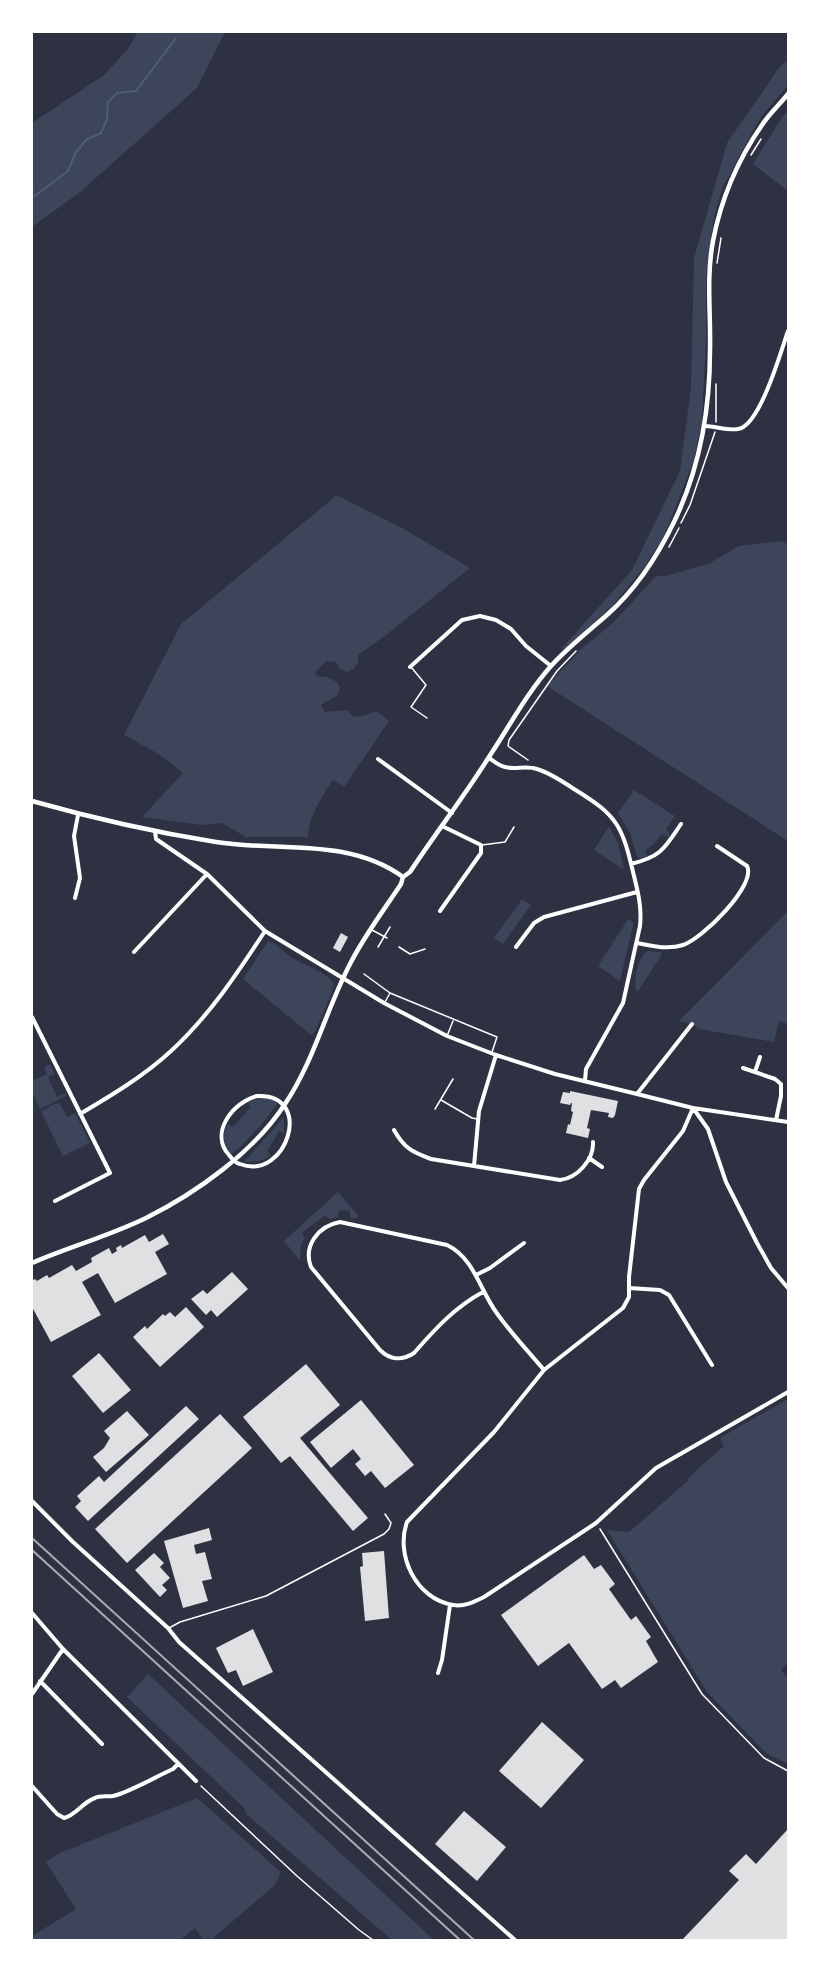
<svg xmlns="http://www.w3.org/2000/svg" width="820" height="1972" viewBox="0 0 820 1972" font-family="'Varela Round',sans-serif">
<style>
.green{fill:#3c4559}
.lines{fill:none;stroke-linecap:round;stroke-linejoin:round}
.stream{stroke:#4f5d75;stroke-width:2}
.building{fill:#e0e0e3}
.path{stroke:#fff;stroke-width:1.5}
.service{stroke:#fff;stroke-width:1.5}
.minor{stroke:#fff;stroke-width:4}
.tertiary{stroke:#fff;stroke-width:4.5}
.rail{stroke:#abadb3;stroke-width:2}
</style>
<rect width="100%" height="100%" fill="#2d3142"/>
<path class="green" d="M 138,32 L 225,32 L 197,88 L 79,193 L 32,227 L 32,123 L 104,75 L 127,50 Z
M 788,59 L 788,85 L 760,118 L 722,189 L 714,217 L 706,275 L 706,338 L 702,421 L 694,460 L 663,539 L 642,570 L 613,605 L 564,650 L 562,648 L 632,570 L 680,471 L 691,387 L 694,258 L 727,143 L 779,68 Z
M 788,111 L 788,191 L 753,164 L 782,117 Z
M 337,495 L 409,532 L 470,568 L 386,635 L 358,655 L 358,662 L 354,669 L 347,672 L 339,668 L 336,662 L 327,661 L 315,672 L 317,676 L 327,677 L 337,682 L 340,688 L 338,695 L 321,705 L 325,712 L 347,710 L 354,717 L 366,715 L 376,711 L 389,721 L 344,787 L 333,780 C 322,796 309,816 308,837 L 246,837 L 222,823 L 201,825 L 142,817 L 183,773 L 160,755 L 124,735 L 181,624 Z
M 780,541 L 788,544 L 788,841 L 547,686 L 581,649 L 613,623 L 656,576 L 665,576 L 708,564 L 739,546 Z
M 634,790 L 675,816 L 666,829 L 669,833 L 669,837 L 662,834 L 653,845 L 645,850 L 647,856 L 639,858 L 637,857 L 630,833 L 618,813 Z
M 609,826 L 618,843 L 624,870 L 594,850 Z
M 522,899 L 531,905 L 503,944 L 494,938 Z
M 788,911 L 788,1024 L 779,1021 L 774,1042 L 699,1029 L 692,1024 L 679,1021 Z
M 628,919 L 633,922 L 633,925 L 620,981 L 598,966 Z
M 268,941 C 276,943 281,950 288,955 C 301,965 324,969 333,983 L 332,992 L 315,1032 L 311,1035 L 243,979 Z
M 648,951 L 661,952 L 662,954 L 639,990 L 636,991 C 633,980 638,956 648,951 Z
M 50,1064 L 55,1074 L 48,1077 L 57,1097 L 65,1093 L 66,1096 L 40,1109 L 32,1092 L 32,1081 L 47,1074 L 44,1067 Z
M 265,1096 L 276,1101 L 277,1104 C 264,1122 250,1139 233,1153 L 230,1153 C 223,1144 222,1133 228,1124 L 233,1127 L 251,1107 L 247,1102 Z
M 59,1102 L 67,1117 L 75,1113 L 90,1143 L 63,1156 L 41,1111 Z
M 284,1117 L 284,1134 L 279,1131 L 267,1151 L 271,1156 L 259,1161 L 244,1162 Z
M 338,1192 L 358,1215 L 357,1218 L 350,1218 L 350,1211 L 339,1210 L 338,1217 L 329,1219 L 325,1215 L 302,1233 L 305,1238 L 301,1245 L 300,1261 L 284,1241 Z
M 788,1399 L 788,1662 L 781,1670 L 788,1678 L 788,1764 L 767,1754 L 707,1692 L 607,1530 L 629,1532 L 689,1480 L 688,1478 L 724,1446 L 720,1438 Z
M 148,1674 L 434,1940 L 392,1940 L 247,1815 L 244,1808 L 127,1697 Z
M 197,1798 L 281,1872 L 275,1885 L 211,1940 L 204,1940 L 195,1928 L 180,1940 L 32,1940 L 32,1936 L 76,1909 L 46,1862 L 60,1853 Z"/>
<g class="lines">
<path class="stream" d="M 32,198 L 68,171 L 76,152 L 86,140 L 101,133 L 107,119 L 108,102 L 117,93 L 136,91 L 176,38"/>
</g>
<path class="building" d="M 341,933 L 348,937 L 340,952 L 333,948 Z
M 570,1091 L 618,1101 L 615,1115 L 613,1118 L 608,1117 L 609,1113 L 591,1110 L 587,1128 L 590,1129 L 588,1138 L 566,1133 L 568,1124 L 570,1125 L 573,1112 L 571,1111 L 572,1103 L 571,1103 L 570,1105 L 560,1103 L 563,1092 L 570,1093 Z
M 163,1234 L 169,1244 L 155,1252 L 167,1274 L 115,1303 L 98,1273 L 82,1282 L 101,1315 L 51,1342 L 32,1307 L 32,1281 L 35,1279 L 37,1281 L 47,1275 L 49,1278 L 72,1265 L 76,1271 L 92,1262 L 91,1258 L 109,1248 L 112,1254 L 117,1251 L 116,1248 L 121,1245 L 122,1248 L 145,1235 L 149,1242 Z
M 232,1272 L 248,1289 L 217,1317 L 211,1310 L 206,1315 L 191,1299 L 203,1290 L 207,1294 Z
M 186,1307 L 204,1327 L 160,1367 L 133,1337 L 145,1326 L 147,1329 L 163,1314 L 165,1316 L 170,1312 L 175,1317 Z
M 99,1353 L 131,1390 L 103,1413 L 72,1376 Z
M 306,1364 L 340,1405 L 300,1438 L 368,1518 L 353,1531 L 290,1456 L 281,1463 L 243,1417 Z
M 361,1400 L 414,1465 L 385,1488 L 371,1471 L 365,1476 L 355,1464 L 361,1459 L 353,1449 L 331,1468 L 310,1442 Z
M 186,1406 L 199,1419 L 88,1521 L 75,1507 L 81,1501 L 77,1496 L 99,1476 L 104,1482 Z
M 127,1411 L 149,1435 L 106,1472 L 93,1457 L 104,1448 L 110,1438 L 104,1431 Z
M 220,1414 L 252,1448 L 127,1563 L 95,1529 Z
M 209,1528 L 212,1540 L 194,1545 L 196,1554 L 205,1552 L 212,1579 L 202,1581 L 208,1601 L 183,1608 L 164,1541 Z
M 384,1551 L 389,1618 L 365,1621 L 360,1567 L 363,1566 L 362,1553 Z
M 154,1553 L 164,1563 L 160,1567 L 170,1578 L 162,1585 L 167,1590 L 160,1597 L 135,1570 Z
M 584,1555 L 594,1569 L 601,1565 L 615,1584 L 609,1589 L 631,1620 L 636,1616 L 651,1637 L 646,1641 L 658,1662 L 621,1688 L 615,1680 L 602,1689 L 569,1643 L 538,1666 L 501,1615 Z
M 253,1629 L 273,1672 L 243,1686 L 236,1670 L 228,1673 L 216,1648 Z
M 542,1722 L 584,1760 L 541,1808 L 499,1771 Z
M 464,1811 L 506,1847 L 477,1881 L 435,1844 Z
M 788,1829 L 788,1940 L 682,1940 L 739,1880 L 729,1871 L 746,1854 L 756,1864 Z"/>
<g class="lines">
<path class="path" d="M 751,155 L 761,139
M 717,263 L 721,238
M 716,422 L 716,384
M 681,523 L 690,505 L 715,432
M 669,547 L 679,528
M 528,760 L 508,746 L 509,740 L 557,671 L 576,651
M 600,1529 L 702,1694 L 764,1758 L 788,1771
M 201,1786 L 297,1876 L 359,1930 L 373,1940"/>
<path class="service" d="M 411,667 L 426,685 L 411,707 L 427,718
M 482,845 L 505,842 L 514,827
M 372,930 L 387,938
M 378,947 L 390,927
M 399,947 L 410,954 L 425,949
M 364,974 L 390,993 L 497,1037 L 492,1052
M 385,1002 L 390,993
M 447,1036 L 453,1021
M 441,1100 L 472,1118 L 477,1119
M 435,1109 L 453,1079
M 169,1628 L 180,1622 L 266,1596 L 384,1534 L 389,1529 L 391,1523 L 385,1514"/>
<path class="minor" d="M 705,426 C 715,426 728,431 738,429 C 760,426 781,351 788,331
M 410,667 L 462,620 L 480,616 L 496,620 L 511,629 L 526,646 L 551,666
M 489,758 C 494,761 499,766 505,767 C 515,770 526,765 537,769 C 550,773 562,781 574,789 C 618,816 622,825 634,876 C 638,892 642,908 640,926 L 623,1003 L 586,1069 L 585,1081
M 378,759 L 452,813
M 155,831 L 156,839 L 207,874 L 265,931 L 384,1003 L 447,1036 L 496,1055 L 555,1074 L 637,1094 L 693,1108 L 788,1122
M 631,864 C 662,856 664,849 681,824
M 75,898 L 80,878 L 74,836 L 78,815
M 440,911 L 481,853 L 481,845 L 442,826
M 637,943 C 652,946 668,950 683,945 C 702,939 757,885 747,866 L 717,846
M 516,947 L 534,923 L 544,917 L 637,892
M 134,952 L 207,874
M 32,1017 L 110,1173 L 55,1201
M 743,1068 L 775,1079 L 781,1084 L 781,1096 L 776,1120
M 755,1072 L 760,1057
M 637,1094 L 692,1024
M 257,1096 C 315,1093 287,1182 240,1164 C 235,1163 232,1159 229,1155 C 209,1133 233,1102 257,1096 Z
M 693,1108 L 683,1131 L 644,1180 L 639,1189 L 629,1277 L 629,1297 L 623,1308 L 544,1370 L 494,1432 L 407,1522 C 395,1555 416,1599 453,1605 C 464,1607 474,1602 484,1597 L 596,1523 L 656,1468 L 788,1392
M 693,1108 L 708,1129 L 726,1182 L 757,1243 L 771,1268 L 788,1288
M 80,1114 C 112,1095 144,1076 171,1051 C 209,1016 237,974 265,931
M 394,1130 C 404,1148 412,1152 431,1159 L 560,1180 C 577,1178 594,1160 593,1142
M 589,1158 L 602,1167
M 474,1166 L 479,1111 L 496,1055
M 476,1275 L 490,1268 L 524,1243
M 629,1288 L 660,1290 L 669,1295 L 712,1365
M 483,1292 C 455,1307 435,1329 414,1353 C 402,1361 390,1360 380,1350 L 311,1267 C 303,1246 318,1226 340,1222 L 447,1245 C 474,1258 480,1290 496,1312 C 510,1332 528,1351 544,1370
M 32,1501 L 73,1542 L 168,1628 L 179,1642 L 515,1940
M 32,1613 L 63,1649 L 196,1781
M 438,1673 L 442,1660 L 450,1605
M 40,1681 L 102,1744
M 32,1694 L 63,1649
M 32,1786 L 57,1814 L 64,1818 C 76,1815 83,1802 95,1798 C 101,1795 107,1797 113,1796 C 130,1792 157,1776 173,1769 L 178,1764"/>
<path class="tertiary" d="M 32,801 C 92,818 153,832 216,842 C 278,852 348,837 403,877
M 32,1263 C 69,1247 109,1236 146,1218 C 196,1193 254,1152 285,1104 C 314,1061 326,1010 350,964 C 364,936 384,910 401,884 L 403,877 L 410,872 C 435,834 463,798 487,760 C 508,729 526,694 551,666 C 568,647 589,631 608,614 C 636,589 658,555 674,522 C 700,468 710,409 710,350 C 711,314 706,278 713,241 C 721,199 737,161 762,125 C 769,114 780,104 788,94"/>
<path class="rail" d="M 32,1538 L 474,1940
M 32,1550 L 460,1940"/>
</g>
<rect width="820" height="1972" fill="none" stroke="#ffffff" stroke-width="66"/>
</svg>
